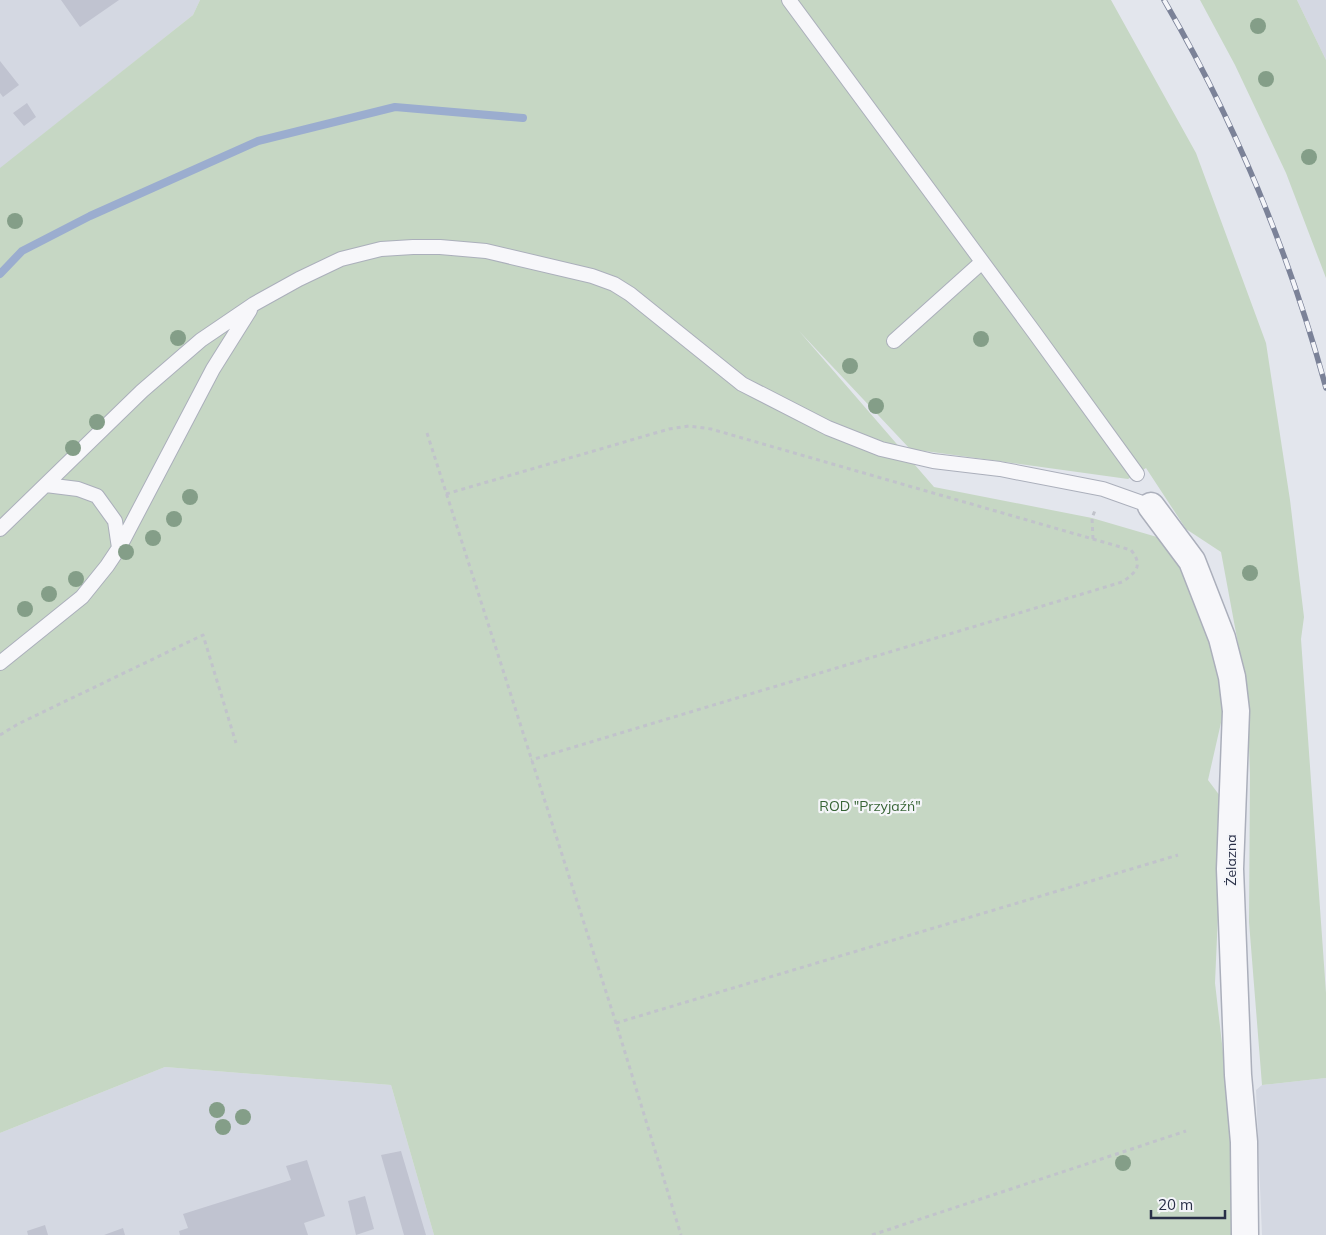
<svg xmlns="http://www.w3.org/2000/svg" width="1326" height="1235" viewBox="0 0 1326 1235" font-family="Mulish,sans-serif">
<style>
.built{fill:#d4d8e2}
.green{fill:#c6d7c4}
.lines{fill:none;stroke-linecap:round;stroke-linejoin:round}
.stream{stroke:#9badcf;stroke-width:8}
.building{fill:#c0c3d0}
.service-casing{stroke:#abafbb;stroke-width:16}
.minor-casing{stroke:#abafbb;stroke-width:29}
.path{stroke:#c1c3cb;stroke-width:3;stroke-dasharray:4 4;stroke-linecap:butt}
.service{stroke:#f7f7fa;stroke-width:14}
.minor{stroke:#f7f7fa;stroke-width:26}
.rail-casing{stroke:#7b8298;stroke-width:5.5}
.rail{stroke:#f4f5f9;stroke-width:4;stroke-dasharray:11;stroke-linecap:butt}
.tree{fill:#849e88}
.labels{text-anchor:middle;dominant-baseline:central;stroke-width:4.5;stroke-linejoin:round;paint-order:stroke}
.park-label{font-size:14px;fill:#376435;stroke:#f4f5f9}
.street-label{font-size:14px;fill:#292f47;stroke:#f4f5f9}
</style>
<rect width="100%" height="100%" fill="#e3e6ed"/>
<path class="built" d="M 0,0 L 200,0 L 193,15 L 0,169 Z
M 1297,0 L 1326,0 L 1326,60 Z
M 165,1067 L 391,1085 L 434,1235 L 0,1235 L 0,1133 Z
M 1326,1078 L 1326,1235 L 1262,1235 L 1256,1090 L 1262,1085 Z"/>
<path class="green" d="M 200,0 L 1111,0 L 1196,153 L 1266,343 L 1290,500 L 1304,617 L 1301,639 L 1326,993 L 1326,1078 L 1262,1085 L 1249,922 L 1250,774 L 1247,692 L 1221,552 L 1186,529 L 1146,468 L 1128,479 L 910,449 L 799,331 L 934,487 L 1092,518 L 1157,537 L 1184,564 L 1220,666 L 1225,705 L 1208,780 L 1223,800 L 1215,983 L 1230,1113 L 1233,1235 L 434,1235 L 391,1085 L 165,1067 L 0,1133 L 0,168 L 193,15 Z
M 1200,0 L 1297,0 L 1326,60 L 1326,278 L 1286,173 L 1235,65 Z"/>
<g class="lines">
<path class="stream" d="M 0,274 L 22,251 L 90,216 L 258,141 L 395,107 L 523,118"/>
</g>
<path class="building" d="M 61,0 L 119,0 L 80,27 Z
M 0,61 L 19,85 L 3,97 L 0,93 Z
M 27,103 L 36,117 L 24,126 L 13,113 Z
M 401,1151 L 426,1235 L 404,1235 L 381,1155 Z
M 307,1160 L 325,1216 L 304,1223 L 308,1235 L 180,1235 L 179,1231 L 188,1228 L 183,1214 L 291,1180 L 286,1166 Z
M 365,1196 L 374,1229 L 356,1235 L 348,1201 Z
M 45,1225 L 48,1235 L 28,1235 L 27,1231 Z
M 123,1228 L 125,1235 L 104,1235 Z"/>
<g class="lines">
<defs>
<path id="service" d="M 789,0 L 1034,332 L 1137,474
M 894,341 L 982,262
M 46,485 L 78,489 L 97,496 L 115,521 L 119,548
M 0,529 L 142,391 L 201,340 L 254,304 L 299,279 L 341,259 L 381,249 L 413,247 L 440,247 L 486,251 L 592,276 L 614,284 L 630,294 L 742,384 L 828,428 L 881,449 L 933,461 L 1000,469 L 1103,489 L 1151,506
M 0,663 L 82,597 L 107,566 L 119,548 L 213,369 L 250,310"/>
<path id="minor" d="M 1151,506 L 1192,561 L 1222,638 L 1232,677 L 1236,711 L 1230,869 L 1238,1075 L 1244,1142 L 1245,1235"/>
</defs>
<use href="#service" class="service-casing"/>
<use href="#minor" class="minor-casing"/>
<path class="path" d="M 427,433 L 616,1023 L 681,1235
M 446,494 L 669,429 L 689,426 L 711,429 L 1131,550 C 1143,565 1137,572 1122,582 L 531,760
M 1093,539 L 1092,518 L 1096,508
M 0,735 L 18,724 L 203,635 L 236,743
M 616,1023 L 1178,855
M 872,1235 L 1186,1131"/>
<use href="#service" class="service"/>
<use href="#minor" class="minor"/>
<defs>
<path id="rail" d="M 1164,0 C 1235,122 1289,252 1326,388"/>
</defs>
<use href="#rail" class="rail-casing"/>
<use href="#rail" class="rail"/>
</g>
<g class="tree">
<circle cx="1258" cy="26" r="8"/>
<circle cx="1266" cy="79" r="8"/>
<circle cx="1309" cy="157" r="8"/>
<circle cx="15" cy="221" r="8"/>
<circle cx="178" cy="338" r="8"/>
<circle cx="981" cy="339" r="8"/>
<circle cx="850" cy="366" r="8"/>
<circle cx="876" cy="406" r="8"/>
<circle cx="97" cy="422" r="8"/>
<circle cx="73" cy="448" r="8"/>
<circle cx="190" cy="497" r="8"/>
<circle cx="174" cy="519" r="8"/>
<circle cx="153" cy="538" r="8"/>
<circle cx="126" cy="552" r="8"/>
<circle cx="1250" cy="573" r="8"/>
<circle cx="76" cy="579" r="8"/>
<circle cx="49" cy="594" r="8"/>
<circle cx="25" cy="609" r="8"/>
<circle cx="217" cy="1110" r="8"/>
<circle cx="243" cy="1117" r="8"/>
<circle cx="223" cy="1127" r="8"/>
<circle cx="1123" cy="1163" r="8"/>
</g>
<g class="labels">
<g class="park-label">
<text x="870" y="806">ROD "Przyjaźń"</text>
</g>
<g class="street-label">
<text transform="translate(1231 860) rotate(-90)">Żelazna</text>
</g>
</g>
<path d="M1151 1210v8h74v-8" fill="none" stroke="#292f47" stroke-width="2.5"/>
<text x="1158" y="1210" font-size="15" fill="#292f47" stroke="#f4f5f9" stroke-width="4" paint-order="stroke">20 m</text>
</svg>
